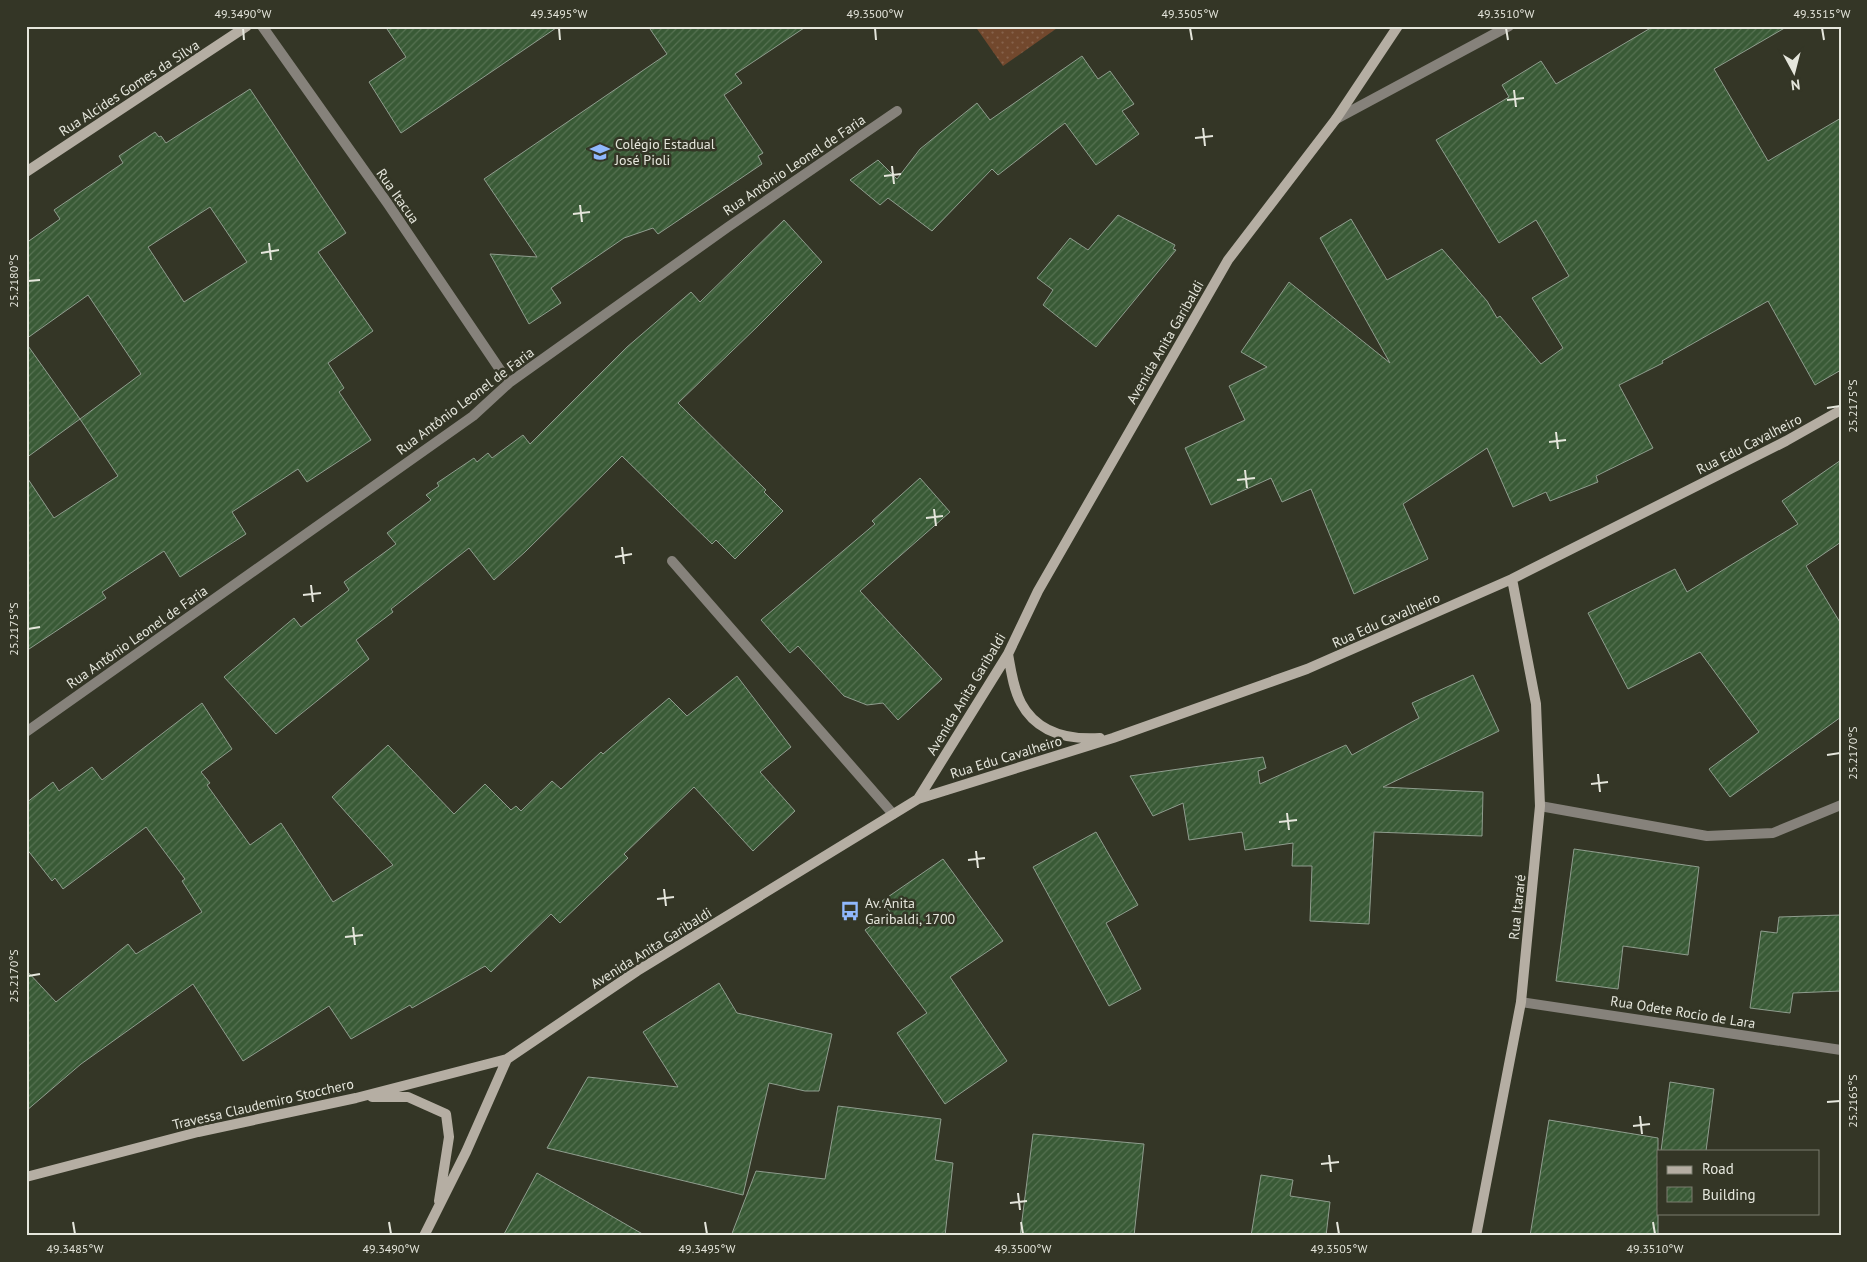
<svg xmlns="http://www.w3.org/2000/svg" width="1867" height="1262" viewBox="0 0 1867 1262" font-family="'PT Sans',sans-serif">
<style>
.grass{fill:url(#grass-dots)}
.building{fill:url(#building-hatch);stroke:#8f9d8e;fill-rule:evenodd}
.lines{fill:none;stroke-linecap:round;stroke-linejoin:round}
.street{stroke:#86827b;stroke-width:10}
.secondary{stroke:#b5aea3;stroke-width:10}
.ticks{fill:none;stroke:#e5e6dc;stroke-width:2}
.labels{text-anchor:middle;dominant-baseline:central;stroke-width:5;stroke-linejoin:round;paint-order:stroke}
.street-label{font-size:14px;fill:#e5e6dc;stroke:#343626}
.poi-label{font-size:14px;fill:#e5e6dc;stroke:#343626;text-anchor:start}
.neatline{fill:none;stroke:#e5e6dc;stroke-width:2}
.ticks-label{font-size:12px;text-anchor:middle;fill:#e5e6dc}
</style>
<defs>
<pattern id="grass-dots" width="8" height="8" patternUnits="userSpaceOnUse" patternTransform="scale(1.25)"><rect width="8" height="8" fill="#72482d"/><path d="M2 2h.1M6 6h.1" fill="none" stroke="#86624b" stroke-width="1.8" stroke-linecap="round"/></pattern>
<pattern id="building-hatch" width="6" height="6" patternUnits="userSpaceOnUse" patternTransform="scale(1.25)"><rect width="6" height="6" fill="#395a36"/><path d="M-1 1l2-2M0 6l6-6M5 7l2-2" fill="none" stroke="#567252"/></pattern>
</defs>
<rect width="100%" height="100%" fill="#343626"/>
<path class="grass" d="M 975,26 L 1060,26 L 1003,66 Z"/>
<path class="building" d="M 385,26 L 559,26 L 401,133 L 369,82 L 406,57 Z
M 648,26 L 807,26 L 735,74 L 742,83 L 724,95 L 763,153 L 758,156 L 762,164 L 658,234 L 653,228 L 624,238 L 551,288 L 561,303 L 529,324 L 490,254 L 537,257 L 484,179 L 667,54 Z
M 1654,26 L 1788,26 L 1714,69 L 1768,161 L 1841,118 L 1841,370 L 1815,385 L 1768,301 L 1662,361 L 1663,363 L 1619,385 L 1653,448 L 1596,476 L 1598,482 L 1550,501 L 1546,492 L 1513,507 L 1487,448 L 1403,504 L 1428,559 L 1354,594 L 1311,489 L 1282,502 L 1271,478 L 1211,505 L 1185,448 L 1245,420 L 1229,386 L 1267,367 L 1241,352 L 1289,282 L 1390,363 L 1320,238 L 1351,219 L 1387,280 L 1442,249 L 1487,301 L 1497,318 L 1500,316 L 1541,364 L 1563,348 L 1532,298 L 1569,276 L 1536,220 L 1499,243 L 1436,140 L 1509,97 L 1502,85 L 1541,61 L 1556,84 Z
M 1082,56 L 1098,79 L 1110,71 L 1134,104 L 1122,111 L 1139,134 L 1096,165 L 1065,123 L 998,175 L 992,169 L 932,231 L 888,198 L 880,205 L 850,180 L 878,160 L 897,179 L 920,149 L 977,103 L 990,120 Z
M 250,89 L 346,233 L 318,252 L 373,331 L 328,363 L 344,388 L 339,392 L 371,440 L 307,482 L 298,469 L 232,512 L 246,534 L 180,577 L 164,551 L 102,592 L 106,598 L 26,651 L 26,476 L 54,518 L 118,476 L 80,419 L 141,374 L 88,295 L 26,339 L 26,243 L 60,219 L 54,210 L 123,163 L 119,156 L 155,132 L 159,137 L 161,136 L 166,143 ZM 210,207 L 247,262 L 184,302 L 148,247 Z
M 1118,215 L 1175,245 L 1173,249 L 1176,250 L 1096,347 L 1043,305 L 1053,290 L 1037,278 L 1070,238 L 1088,250 Z
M 784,220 L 822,262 L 757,327 L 678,403 L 766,490 L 764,492 L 783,511 L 735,559 L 716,540 L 712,544 L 622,456 L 525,552 L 494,580 L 469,548 L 391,609 L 393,612 L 356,640 L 369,659 L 276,734 L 224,677 L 294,618 L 301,627 L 349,590 L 344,582 L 396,544 L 387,533 L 431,500 L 426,495 L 439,486 L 437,483 L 474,458 L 477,462 L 488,453 L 492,458 L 523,435 L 530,444 L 627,347 L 691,292 L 700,302 Z
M 26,343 L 80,419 L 26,458 Z
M 1841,460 L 1841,542 L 1806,566 L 1841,624 L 1841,717 L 1730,797 L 1709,769 L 1759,732 L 1700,652 L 1628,689 L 1588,613 L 1675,569 L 1687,592 L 1798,524 L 1782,501 Z
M 920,478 L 950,512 L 860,591 L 942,679 L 898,720 L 883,703 L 867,705 L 844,696 L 798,646 L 790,653 L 761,620 L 875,524 L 872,521 Z
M 1473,675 L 1499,731 L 1383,787 L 1483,792 L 1482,836 L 1374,832 L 1369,924 L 1310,921 L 1312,866 L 1292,866 L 1293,843 L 1245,850 L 1242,832 L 1189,840 L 1183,803 L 1153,816 L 1130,776 L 1263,757 L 1266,768 L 1258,771 L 1260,784 L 1346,745 L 1352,755 L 1419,718 L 1412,703 Z
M 737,676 L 791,747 L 760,772 L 795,811 L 753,851 L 694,787 L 624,854 L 628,858 L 560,923 L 551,914 L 491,972 L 485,966 L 412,1008 L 410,1005 L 351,1039 L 329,1006 L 243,1061 L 193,984 L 81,1064 L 26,1111 L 26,970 L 56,1002 L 128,944 L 136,954 L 202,912 L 182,881 L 185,879 L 146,827 L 63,889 L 55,878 L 52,881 L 26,848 L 26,803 L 53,782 L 59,791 L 92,767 L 102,780 L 202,703 L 232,749 L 201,772 L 210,783 L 207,785 L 250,845 L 281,823 L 333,902 L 393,865 L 332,797 L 388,745 L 454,814 L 485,784 L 511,810 L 516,806 L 521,811 L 552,781 L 561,789 L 601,752 L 603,754 L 669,698 L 687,716 Z
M 1096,832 L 1138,905 L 1106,923 L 1141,989 L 1109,1006 L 1033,867 Z
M 1574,849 L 1699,867 L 1688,955 L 1623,946 L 1618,989 L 1556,981 Z
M 943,859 L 1003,941 L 950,977 L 1007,1061 L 945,1104 L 897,1033 L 927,1013 L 865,930 L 890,912 L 882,901 Z
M 1841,915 L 1841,991 L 1793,993 L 1790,1013 L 1750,1008 L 1761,931 L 1777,933 L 1779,917 Z
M 719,983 L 737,1013 L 832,1034 L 819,1091 L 805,1091 L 769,1083 L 743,1195 L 547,1148 L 588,1077 L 678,1087 L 643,1032 Z
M 1670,1082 L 1714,1089 L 1706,1151 L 1661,1151 Z
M 838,1106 L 941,1119 L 935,1160 L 953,1163 L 945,1236 L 731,1236 L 756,1171 L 825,1179 Z
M 1549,1120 L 1658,1138 L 1658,1236 L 1530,1236 Z
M 1033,1134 L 1144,1144 L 1134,1236 L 1020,1236 Z
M 537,1173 L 646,1236 L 503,1236 Z
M 1261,1175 L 1293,1180 L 1290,1196 L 1330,1202 L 1326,1236 L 1251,1236 Z"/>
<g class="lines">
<path class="street" d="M 262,26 L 388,204 L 509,383
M 1336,119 L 1509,26
M 672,561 L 893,814
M 26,732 L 473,416 L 509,383 L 728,227 L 897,111
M 1540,806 L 1707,836 L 1773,833 L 1841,805
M 1521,1002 L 1841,1050"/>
<path class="secondary" d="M 26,172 L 247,26
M 1008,654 C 1011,670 1013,688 1021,703 C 1037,733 1068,740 1100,738
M 918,799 L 1113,738 L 1307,669 L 1512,579 L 1786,441 L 1841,410
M 372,1097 L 408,1097 L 446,1114 L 449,1137 L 439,1201
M 26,1177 L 198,1132 L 356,1098 L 507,1059
M 424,1236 L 466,1152 L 507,1059 L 637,971 L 918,799 L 1008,654 L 1038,591 L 1228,260 L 1336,119 L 1398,26
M 1476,1236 L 1521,1002 L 1540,806 L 1536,704 L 1512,579"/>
</g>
<path class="ticks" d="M 243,28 L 244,40M 559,28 L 560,40M 875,28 L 876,40M 1190,28 L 1192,40M 1506,28 L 1508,40M 1822,28 L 1824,40M 1514,90 L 1516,107M 1507,100 L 1524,98M 1203,128 L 1205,146M 1195,138 L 1213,136M 892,166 L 894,184M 884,176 L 901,174M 580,205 L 582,222M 573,214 L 590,212M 269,243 L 271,260M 261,253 L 279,250M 28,281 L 40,280M 1827,408 L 1840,406M 1556,432 L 1558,449M 1549,442 L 1566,440M 1245,470 L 1247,488M 1237,480 L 1255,478M 934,509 L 936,526M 926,518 L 943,516M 622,547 L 624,564M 615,557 L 632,554M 311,585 L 313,602M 303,595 L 321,593M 28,629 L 40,627M 1827,755 L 1840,753M 1598,774 L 1600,792M 1591,784 L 1608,782M 1287,813 L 1289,830M 1279,822 L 1297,820M 976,851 L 978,868M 968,860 L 985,858M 664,889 L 666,906M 657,899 L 674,897M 353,927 L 355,945M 345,937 L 363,935M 28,976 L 40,974M 1827,1102 L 1840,1101M 1640,1116 L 1642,1134M 1633,1126 L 1650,1124M 1329,1155 L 1331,1172M 1321,1164 L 1339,1162M 1018,1193 L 1020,1210M 1010,1203 L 1027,1201M 73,1222 L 75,1234M 389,1222 L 391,1234M 705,1222 L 707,1234M 1021,1222 L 1023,1234M 1337,1222 L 1339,1234M 1653,1222 L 1655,1234"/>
<defs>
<symbol id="school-bare" viewBox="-9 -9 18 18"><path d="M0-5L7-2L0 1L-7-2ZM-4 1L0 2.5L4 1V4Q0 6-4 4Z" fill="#90b8fd" stroke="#343626" stroke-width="2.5" paint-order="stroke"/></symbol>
<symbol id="bus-bare" viewBox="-9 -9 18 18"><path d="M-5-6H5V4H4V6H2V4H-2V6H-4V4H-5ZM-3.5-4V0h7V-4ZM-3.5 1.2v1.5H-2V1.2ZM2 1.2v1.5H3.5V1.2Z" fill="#90b8fd" stroke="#343626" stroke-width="2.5" paint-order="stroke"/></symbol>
</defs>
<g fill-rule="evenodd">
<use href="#school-bare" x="586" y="138" width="28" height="28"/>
<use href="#bus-bare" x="836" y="897" width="28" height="28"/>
</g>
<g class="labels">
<g class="street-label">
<text transform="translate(129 88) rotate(-33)">Rua Alcides Gomes da Silva</text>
<text transform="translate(794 165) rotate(-34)">Rua Antônio Leonel de Faria</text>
<text transform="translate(398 196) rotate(55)">Rua Itacua</text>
<text transform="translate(1165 342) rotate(-60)">Avenida Anita Garibaldi</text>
<text transform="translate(465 401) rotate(-37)">Rua Antônio Leonel de Faria</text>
<text transform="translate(1749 444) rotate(-27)">Rua Edu Cavalheiro</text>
<text transform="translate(1386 620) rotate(-24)">Rua Edu Cavalheiro</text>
<text transform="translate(137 637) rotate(-35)">Rua Antônio Leonel de Faria</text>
<text transform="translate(966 694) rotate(-59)">Avenida Anita Garibaldi</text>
<text transform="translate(1006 757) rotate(-17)">Rua Edu Cavalheiro</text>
<text transform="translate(1517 907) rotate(-84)">Rua Itararé</text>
<text transform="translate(651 948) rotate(-32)">Avenida Anita Garibaldi</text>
<text transform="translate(1683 1012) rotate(9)">Rua Odete Rocio de Lara</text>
<text transform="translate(263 1104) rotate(-13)">Travessa Claudemiro Stocchero</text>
</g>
<g class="poi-label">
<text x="615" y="144">Colégio Estadual<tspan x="615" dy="16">José Pioli</tspan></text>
<text x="865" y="903">Av. Anita<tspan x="865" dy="16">Garibaldi, 1700</tspan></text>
</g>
</g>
<rect width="1867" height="1262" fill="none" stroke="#343626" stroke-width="55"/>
<rect x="1657" y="1150" width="162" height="65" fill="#343626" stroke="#7b7c6f"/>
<rect x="1667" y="1166" width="25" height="8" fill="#b5aea3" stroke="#7b7c6f"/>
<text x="1702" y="1174" font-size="15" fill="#e5e6dc">Road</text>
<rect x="1667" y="1187" width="25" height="15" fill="url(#building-hatch)" stroke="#7b7c6f"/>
<text x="1702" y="1200" font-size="15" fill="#e5e6dc">Building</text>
<g transform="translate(1794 72) rotate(173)" stroke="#343626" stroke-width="4" paint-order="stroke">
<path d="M0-4L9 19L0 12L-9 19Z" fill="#e5e6dc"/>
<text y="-8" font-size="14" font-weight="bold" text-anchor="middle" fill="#e5e6dc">N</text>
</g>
<rect x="28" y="28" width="1812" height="1206" class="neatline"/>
<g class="ticks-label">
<text x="243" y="18">49.3490°W</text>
<text x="559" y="18">49.3495°W</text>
<text x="875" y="18">49.3500°W</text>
<text x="1190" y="18">49.3505°W</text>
<text x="1506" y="18">49.3510°W</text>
<text x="1822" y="18">49.3515°W</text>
<text transform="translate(14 281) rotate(-90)" y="4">25.2180°S</text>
<text transform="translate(1853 406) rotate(-90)" y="4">25.2175°S</text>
<text transform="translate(14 629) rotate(-90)" y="4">25.2175°S</text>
<text transform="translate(1853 753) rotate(-90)" y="4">25.2170°S</text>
<text transform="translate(14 976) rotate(-90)" y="4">25.2170°S</text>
<text transform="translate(1853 1101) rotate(-90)" y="4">25.2165°S</text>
<text x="75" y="1253">49.3485°W</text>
<text x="391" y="1253">49.3490°W</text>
<text x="707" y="1253">49.3495°W</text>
<text x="1023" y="1253">49.3500°W</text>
<text x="1339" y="1253">49.3505°W</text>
<text x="1655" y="1253">49.3510°W</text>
</g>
</svg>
